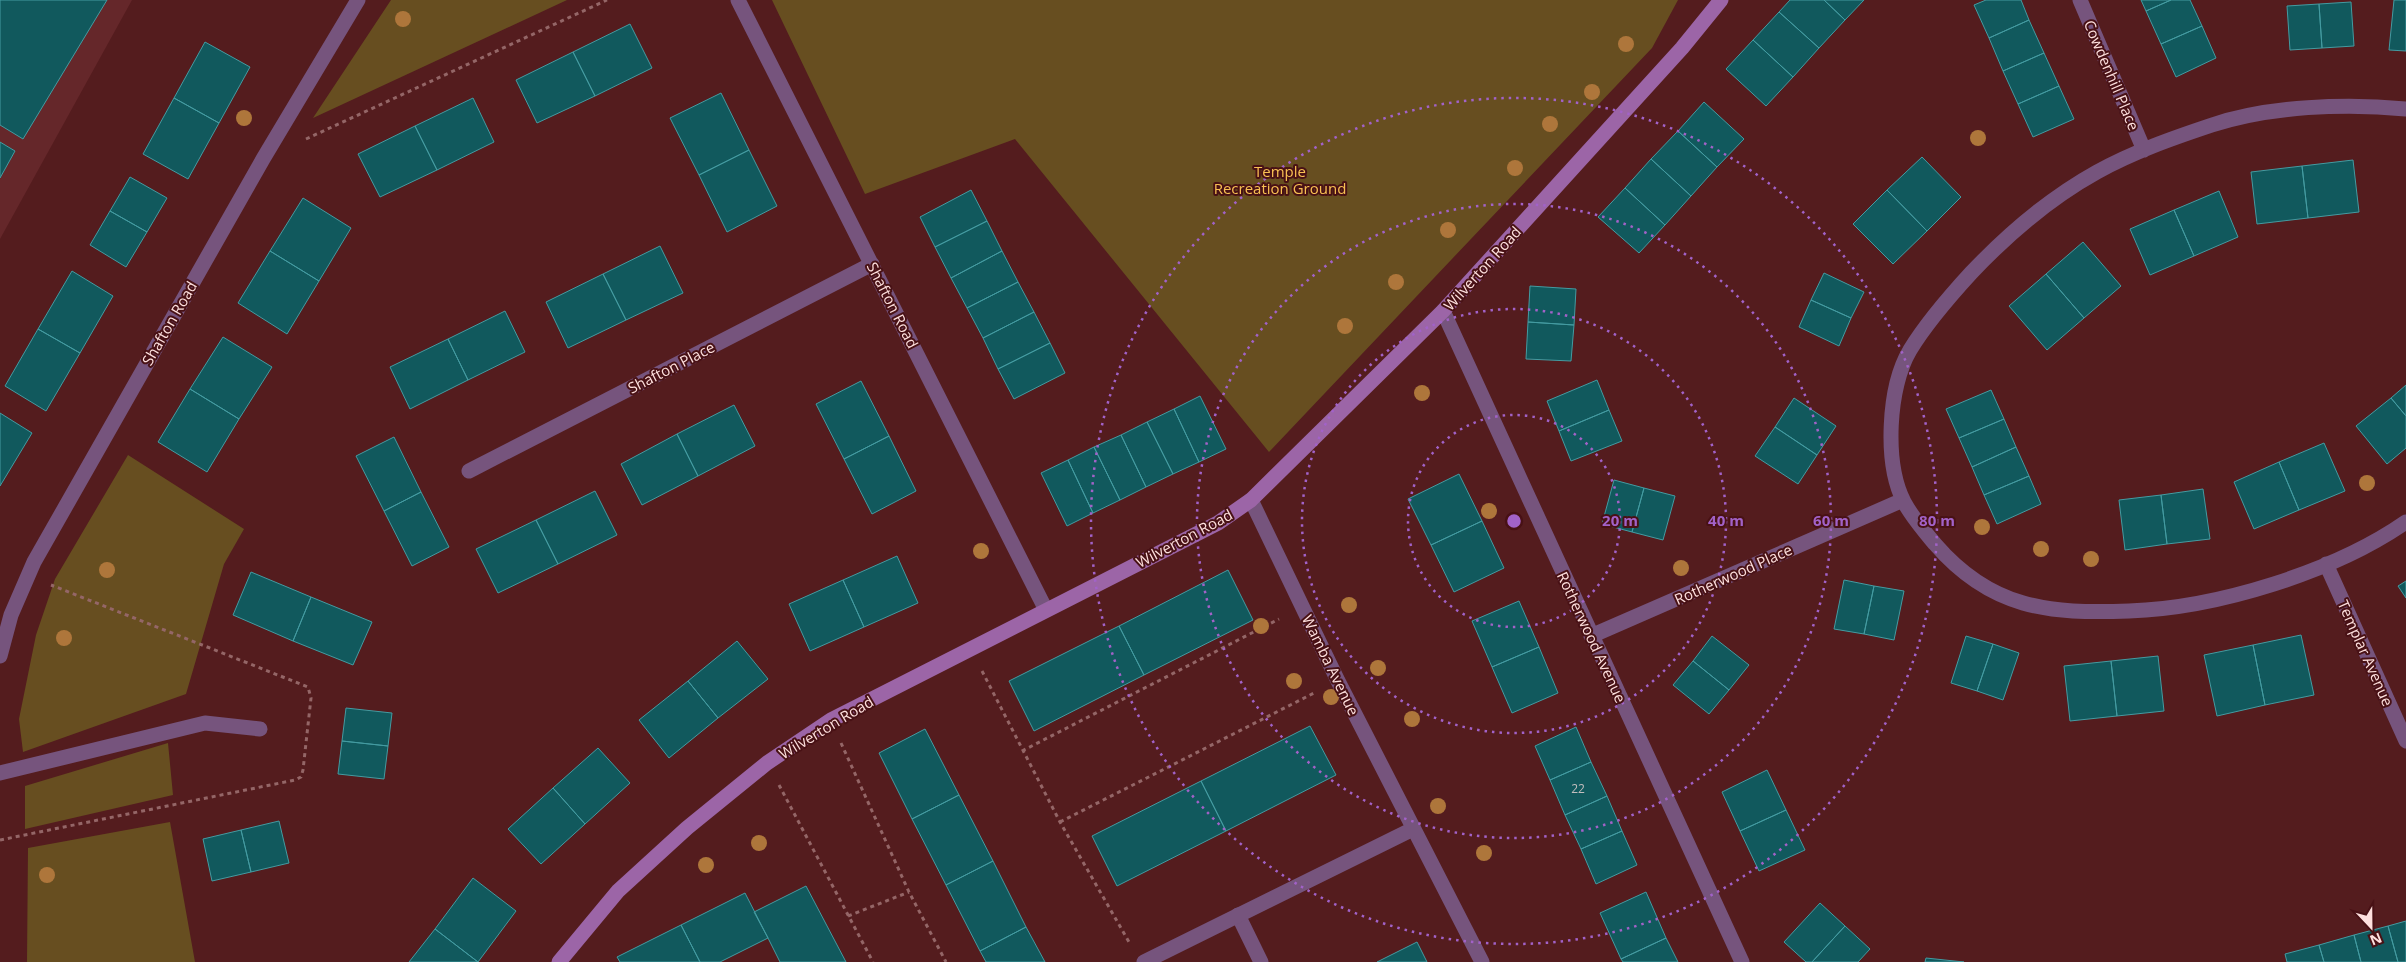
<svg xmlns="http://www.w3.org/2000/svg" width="2406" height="962" viewBox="0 0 2406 962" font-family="'Open Sans',sans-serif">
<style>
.built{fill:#65272a}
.green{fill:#674e20}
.building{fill:#11595d;stroke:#449ba1}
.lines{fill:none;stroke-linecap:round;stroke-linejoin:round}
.path{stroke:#946667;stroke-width:3;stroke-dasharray:4 4;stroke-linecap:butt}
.lane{stroke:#76547d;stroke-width:15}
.street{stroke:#76547d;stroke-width:15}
.secondary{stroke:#9c65a7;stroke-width:15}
.tree{fill:#ae763b}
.ring{fill:none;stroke:#a262c8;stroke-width:2.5;stroke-dasharray:2.5 5}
.labels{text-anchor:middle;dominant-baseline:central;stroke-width:4;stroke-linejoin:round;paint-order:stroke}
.number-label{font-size:12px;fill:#c3bebe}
.street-label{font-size:15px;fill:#fee0de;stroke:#481115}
.park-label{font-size:15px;fill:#f8c053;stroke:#481115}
.centre{fill:#a262c8;stroke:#481115;stroke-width:2.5}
.ring-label{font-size:15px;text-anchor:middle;font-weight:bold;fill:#a262c8;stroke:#481115;stroke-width:4;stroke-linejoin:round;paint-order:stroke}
</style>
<rect width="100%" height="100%" fill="#541c1e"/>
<path class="built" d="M 0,0 L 132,0 L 0,239 Z"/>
<path class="green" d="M 391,0 L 567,0 L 313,118 Z
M 772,0 L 1678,0 L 1652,48 L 1269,452 L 1015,139 L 865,194 Z
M 128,455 L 244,529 L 224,564 L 186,694 L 23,752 L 19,719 L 36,635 L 55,579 Z
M 168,743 L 173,795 L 25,829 L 25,786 Z
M 170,822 L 195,962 L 27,962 L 28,848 Z"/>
<path class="building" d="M 0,0 L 107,0 L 23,139 L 0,125 Z
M 1790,0 L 1824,0 L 1845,20 L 1819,48 L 1779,12 Z
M 1824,0 L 1864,0 L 1845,20 Z
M 1986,0 L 2021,0 L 2029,20 L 1989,38 L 1974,5 Z
M 2141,0 L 2171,0 L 2146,11 Z
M 2171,0 L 2190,0 L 2202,26 L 2161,44 L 2146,11 Z
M 2394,0 L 2406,0 L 2406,51 L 2389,50 Z
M 2351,2 L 2354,46 L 2322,48 L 2319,4 Z
M 2319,4 L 2322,48 L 2290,50 L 2287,6 Z
M 1779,12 L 1819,48 L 1793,77 L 1753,40 Z
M 2029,20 L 2044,53 L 2003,71 L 1989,38 Z
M 630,24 L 652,68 L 595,96 L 573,52 Z
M 2202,26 L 2216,58 L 2176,77 L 2161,44 Z
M 1753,40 L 1793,77 L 1766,106 L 1726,69 Z
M 205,42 L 250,67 L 219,123 L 174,98 Z
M 573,52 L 595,96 L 537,123 L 516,80 Z
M 2044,53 L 2059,86 L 2018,104 L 2003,71 Z
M 2059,86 L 2074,119 L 2033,137 L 2018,104 Z
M 721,93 L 749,150 L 699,175 L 670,118 Z
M 174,98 L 219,123 L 188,179 L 143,154 Z
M 473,98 L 494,142 L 437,170 L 415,126 Z
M 1704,102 L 1744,139 L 1717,167 L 1678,131 Z
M 415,126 L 437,170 L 380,197 L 358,154 Z
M 1678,131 L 1717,167 L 1691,196 L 1651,159 Z
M 0,142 L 15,151 L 0,178 Z
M 749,150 L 777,206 L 727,232 L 699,175 Z
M 1922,157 L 1961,197 L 1927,231 L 1887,190 Z
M 1651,159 L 1691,196 L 1665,225 L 1625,188 Z
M 2353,160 L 2359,212 L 2308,218 L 2302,166 Z
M 2302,166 L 2308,218 L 2257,224 L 2251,172 Z
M 130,177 L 167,198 L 147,232 L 110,211 Z
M 1625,188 L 1665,225 L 1639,253 L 1598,217 Z
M 971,190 L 987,221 L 935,247 L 920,217 Z
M 1887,190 L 1927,231 L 1893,264 L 1853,224 Z
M 2219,191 L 2238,237 L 2194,256 L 2174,210 Z
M 303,198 L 351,228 L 319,281 L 270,251 Z
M 2174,210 L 2194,256 L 2150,275 L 2130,229 Z
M 110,211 L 147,232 L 126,267 L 90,245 Z
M 987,221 L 1002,251 L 951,278 L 935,247 Z
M 2083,242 L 2121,286 L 2084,318 L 2046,274 Z
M 660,246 L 683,293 L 626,320 L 603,274 Z
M 270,251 L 319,281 L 287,334 L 238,303 Z
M 1002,251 L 1018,282 L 967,308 L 951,278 Z
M 72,271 L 113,296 L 80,353 L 38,329 Z
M 1824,273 L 1864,292 L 1851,318 L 1811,300 Z
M 603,274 L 626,320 L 568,348 L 546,302 Z
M 2046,274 L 2084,318 L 2047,350 L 2009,306 Z
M 1018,282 L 1034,312 L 983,338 L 967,308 Z
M 1530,286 L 1576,289 L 1574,325 L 1528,322 Z
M 1811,300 L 1851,318 L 1839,346 L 1799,327 Z
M 505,311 L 525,352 L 468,380 L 448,339 Z
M 1034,312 L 1050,343 L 998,369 L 983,338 Z
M 1528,322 L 1574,325 L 1571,361 L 1526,359 Z
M 38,329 L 80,353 L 46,411 L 5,386 Z
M 223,337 L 272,367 L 239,419 L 190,389 Z
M 448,339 L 468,380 L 410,409 L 390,367 Z
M 1050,343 L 1065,373 L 1014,399 L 998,369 Z
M 1597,380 L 1609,410 L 1559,431 L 1547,401 Z
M 861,381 L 889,436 L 844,459 L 816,404 Z
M 2406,385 L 2406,416 L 2391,398 Z
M 190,389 L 239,419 L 207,472 L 158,442 Z
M 1991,390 L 2004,419 L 1959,438 L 1946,409 Z
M 1200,396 L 1226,449 L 1199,462 L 1174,409 Z
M 1794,398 L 1836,426 L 1817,455 L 1775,427 Z
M 2391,398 L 2406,416 L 2406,448 L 2387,464 L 2356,426 Z
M 734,405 L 755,446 L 698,476 L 677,434 Z
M 1174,409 L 1199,462 L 1173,474 L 1147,422 Z
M 1609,410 L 1622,441 L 1571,461 L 1559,431 Z
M 0,413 L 32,433 L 0,486 Z
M 2004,419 L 2016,447 L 1972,467 L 1959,438 Z
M 1147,422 L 1173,474 L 1146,487 L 1121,435 Z
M 1775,427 L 1817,455 L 1798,484 L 1755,456 Z
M 677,434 L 698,476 L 642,505 L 621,464 Z
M 1121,435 L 1146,487 L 1120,500 L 1094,447 Z
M 889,436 L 916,491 L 872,514 L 844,459 Z
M 394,437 L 421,492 L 384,511 L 356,456 Z
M 2324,443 L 2345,491 L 2299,510 L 2279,462 Z
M 1094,447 L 1120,500 L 1093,513 L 1068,460 Z
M 2016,447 L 2029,476 L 1984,495 L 1972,467 Z
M 1068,460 L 1093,513 L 1067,526 L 1041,473 Z
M 2279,462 L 2299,510 L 2254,529 L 2234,482 Z
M 1459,474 L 1482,521 L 1431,545 L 1408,499 Z
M 2029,476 L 2041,504 L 1997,524 L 1984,495 Z
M 1614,480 L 1644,488 L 1632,532 L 1602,524 Z
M 1644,488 L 1675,496 L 1663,540 L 1632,532 Z
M 2203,489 L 2210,539 L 2167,544 L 2161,495 Z
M 595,491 L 617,535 L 558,564 L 536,520 Z
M 421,492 L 449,547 L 412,566 L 384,511 Z
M 2161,495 L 2167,544 L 2125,550 L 2119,500 Z
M 536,520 L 558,564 L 498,593 L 476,549 Z
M 1482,521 L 1504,568 L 1454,592 L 1431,545 Z
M 897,556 L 918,603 L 864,627 L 843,580 Z
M 1228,570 L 1253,620 L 1144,675 L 1119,626 Z
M 251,572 L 311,597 L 293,641 L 233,615 Z
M 843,580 L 864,627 L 810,651 L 789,604 Z
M 1844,580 L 1874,586 L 1864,634 L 1834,629 Z
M 2406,581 L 2406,598 L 2398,586 Z
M 1874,586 L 1904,591 L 1894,640 L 1864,634 Z
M 311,597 L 372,622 L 353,665 L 293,641 Z
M 1519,601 L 1539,647 L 1492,667 L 1472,621 Z
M 1119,626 L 1144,675 L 1034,731 L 1009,681 Z
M 2301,635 L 2314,695 L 2265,705 L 2253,645 Z
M 1712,636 L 1749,665 L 1729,690 L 1693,661 Z
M 1966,636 L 1993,644 L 1977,691 L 1951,683 Z
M 737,641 L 768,679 L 718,718 L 688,681 Z
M 1993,644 L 2019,653 L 2003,700 L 1977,691 Z
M 2253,645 L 2265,705 L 2217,716 L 2204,655 Z
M 1539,647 L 1558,693 L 1512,713 L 1492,667 Z
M 2158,656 L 2164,711 L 2117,716 L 2111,661 Z
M 1693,661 L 1729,690 L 1709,714 L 1673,685 Z
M 2111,661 L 2117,716 L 2070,721 L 2064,666 Z
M 688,681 L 718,718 L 669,758 L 639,720 Z
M 346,708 L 392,713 L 388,746 L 342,741 Z
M 1310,726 L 1336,775 L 1226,831 L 1201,781 Z
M 1576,727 L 1591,762 L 1550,780 L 1535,746 Z
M 925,729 L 959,795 L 912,819 L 879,753 Z
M 342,741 L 388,746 L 384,779 L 338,774 Z
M 598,748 L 630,783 L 585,824 L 553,788 Z
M 1591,762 L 1607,796 L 1565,815 L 1550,780 Z
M 1767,770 L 1786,810 L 1740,831 L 1722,792 Z
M 1201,781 L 1226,831 L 1117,886 L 1092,836 Z
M 553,788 L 585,824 L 541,864 L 508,829 Z
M 959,795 L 993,861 L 946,885 L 912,819 Z
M 1607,796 L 1622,831 L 1581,849 L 1565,815 Z
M 1786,810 L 1805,850 L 1759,871 L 1740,831 Z
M 279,821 L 289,863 L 251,872 L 241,830 Z
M 241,830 L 251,872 L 212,881 L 203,839 Z
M 1622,831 L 1637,865 L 1596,884 L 1581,849 Z
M 993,861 L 1026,927 L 980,951 L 946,885 Z
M 473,878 L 516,911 L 478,962 L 435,929 Z
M 806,886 L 846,962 L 780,962 L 768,938 L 754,912 Z
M 1646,892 L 1666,938 L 1621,959 L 1600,913 Z
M 745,893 L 768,938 L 720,962 L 700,962 L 681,925 Z
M 1820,903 L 1845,926 L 1812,962 L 1806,962 L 1784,942 Z
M 2406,921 L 2406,962 L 2398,962 L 2388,926 Z
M 681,925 L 700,962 L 620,962 L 617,957 Z
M 1845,926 L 1870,949 L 1858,962 L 1812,962 Z
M 2388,926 L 2398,962 L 2361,962 L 2354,935 Z
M 1026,927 L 1045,962 L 986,962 L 980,951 Z
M 435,929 L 478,962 L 409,962 Z
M 2354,935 L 2361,962 L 2324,962 L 2319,945 Z
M 1666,938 L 1678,962 L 1623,962 L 1621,959 Z
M 1417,942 L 1427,962 L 1377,962 Z
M 2319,945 L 2324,962 L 2287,962 L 2285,954 Z
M 1926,958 L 1964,962 L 1925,962 Z"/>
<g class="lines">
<path class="path" d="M 306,139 L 607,0
M 982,671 L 1060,822 L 1129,942
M 841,743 L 909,892 L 946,962
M 1022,751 L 1279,619
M 779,785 L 873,962
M 1060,822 L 1316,692
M 0,840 L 295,780 L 301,777 L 303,770 L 311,698 L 308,687 L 51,585
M 848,916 L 909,892"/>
<path class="lane" d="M 0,773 L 205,723 L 260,729
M 1238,915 L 1261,962"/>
<path class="street" d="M 738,0 L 1046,610
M 2080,0 L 2144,150
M 2406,109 C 2346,103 2269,106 2212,125 C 2173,138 2133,152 2097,172 C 2050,198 2008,234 1971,273 C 1949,297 1927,322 1910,350 C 1888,387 1884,463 1904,502 C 1912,517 1924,531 1935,544 C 1991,609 2049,614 2129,611 C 2217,608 2334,572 2406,522
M 1443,311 L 1742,962
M 469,471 L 872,264
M 1251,500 L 1338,681 L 1482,962
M 2326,564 L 2406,741
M 1591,636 L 1903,500
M 0,656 L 11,615 L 34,562 L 263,159 L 358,0
M 1144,962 L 1413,829"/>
<path class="secondary" d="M 559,962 L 618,891 L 687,828 L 767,763 L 831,720 L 1218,523 L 1251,500 L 1443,311 L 1682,48 L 1721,0"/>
</g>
<g class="tree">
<circle cx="403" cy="19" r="8"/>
<circle cx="1626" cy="44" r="8"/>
<circle cx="1592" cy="92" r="8"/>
<circle cx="244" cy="118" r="8"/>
<circle cx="1550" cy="124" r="8"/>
<circle cx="1978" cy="138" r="8"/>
<circle cx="1515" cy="168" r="8"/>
<circle cx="1448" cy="230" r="8"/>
<circle cx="1396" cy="282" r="8"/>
<circle cx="1345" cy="326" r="8"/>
<circle cx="1422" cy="393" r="8"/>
<circle cx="2367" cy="483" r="8"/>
<circle cx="1489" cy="511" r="8"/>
<circle cx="1982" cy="527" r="8"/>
<circle cx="2041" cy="549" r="8"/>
<circle cx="981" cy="551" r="8"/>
<circle cx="2091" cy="559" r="8"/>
<circle cx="1681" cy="568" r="8"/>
<circle cx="107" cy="570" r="8"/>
<circle cx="1349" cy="605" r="8"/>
<circle cx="1261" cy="626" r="8"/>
<circle cx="64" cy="638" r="8"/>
<circle cx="1378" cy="668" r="8"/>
<circle cx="1294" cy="681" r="8"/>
<circle cx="1331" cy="697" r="8"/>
<circle cx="1412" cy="719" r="8"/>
<circle cx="1438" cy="806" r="8"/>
<circle cx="759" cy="843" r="8"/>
<circle cx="1484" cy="853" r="8"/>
<circle cx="706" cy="865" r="8"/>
<circle cx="47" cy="875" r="8"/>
</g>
<g class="ring">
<circle cx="1514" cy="521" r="106"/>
<circle cx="1514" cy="521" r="212"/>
<circle cx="1514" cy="521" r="317"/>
<circle cx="1514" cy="521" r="423"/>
</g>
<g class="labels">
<g class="number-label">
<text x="1578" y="788">22</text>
</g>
<g class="street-label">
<text transform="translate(2112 75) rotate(67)">Cowdenhill Place</text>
<text transform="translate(1482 268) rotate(-48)">Wilverton Road</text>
<text transform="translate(893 305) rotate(63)">Shafton Road</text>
<text transform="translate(169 323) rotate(-60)">Shafton Road</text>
<text transform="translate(671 367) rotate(-27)">Shafton Place</text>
<text transform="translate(1184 538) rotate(-28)">Wilverton Road</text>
<text transform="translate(1733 574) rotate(-24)">Rotherwood Place</text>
<text transform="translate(1592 637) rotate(65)">Rotherwood Avenue</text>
<text transform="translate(2366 653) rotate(66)">Templar Avenue</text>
<text transform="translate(1331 665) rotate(64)">Wamba Avenue</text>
<text transform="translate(826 727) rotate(-31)">Wilverton Road</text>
</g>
<g class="park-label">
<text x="1280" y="171">Temple<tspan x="1280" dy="17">Recreation Ground</tspan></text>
</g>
</g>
<circle cx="1514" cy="521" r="8" class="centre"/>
<g class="ring-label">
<text x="1620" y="526">20 m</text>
<text x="1726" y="526">40 m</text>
<text x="1831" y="526">60 m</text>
<text x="1937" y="526">80 m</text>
</g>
<g transform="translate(2371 927) rotate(158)" stroke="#481115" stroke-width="4" paint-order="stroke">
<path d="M0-4L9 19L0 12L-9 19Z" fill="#fee0de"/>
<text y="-8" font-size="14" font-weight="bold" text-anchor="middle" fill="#fee0de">N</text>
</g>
</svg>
